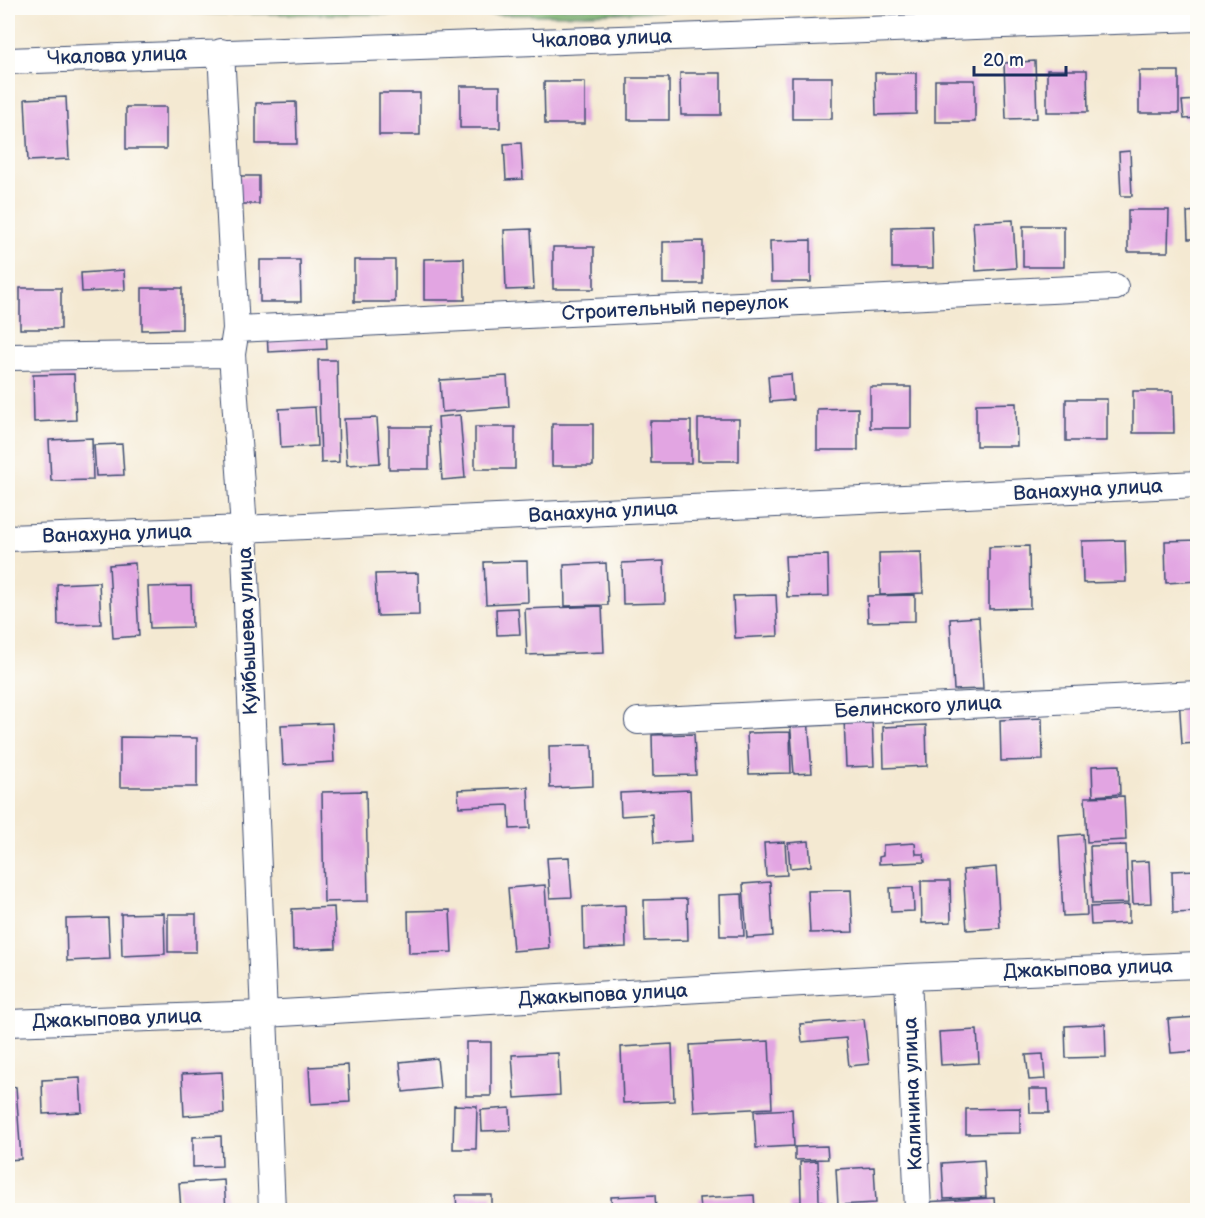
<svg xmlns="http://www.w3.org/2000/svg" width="1205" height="1218" viewBox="0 0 1205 1218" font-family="'Balsamiq Sans',sans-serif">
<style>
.forest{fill:#78af6c;stroke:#4a6f65;stroke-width:1.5}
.building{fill:#e2a5e2}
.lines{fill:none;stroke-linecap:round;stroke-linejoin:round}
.minor-casing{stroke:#3c4b6f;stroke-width:28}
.minor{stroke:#fff;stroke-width:26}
.labels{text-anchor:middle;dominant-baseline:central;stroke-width:4.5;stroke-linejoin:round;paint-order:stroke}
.street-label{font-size:20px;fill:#1b2f5e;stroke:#fdfcf7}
</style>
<rect width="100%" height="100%" fill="#fdfcf7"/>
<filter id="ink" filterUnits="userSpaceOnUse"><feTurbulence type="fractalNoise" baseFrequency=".0167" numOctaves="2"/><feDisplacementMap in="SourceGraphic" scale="12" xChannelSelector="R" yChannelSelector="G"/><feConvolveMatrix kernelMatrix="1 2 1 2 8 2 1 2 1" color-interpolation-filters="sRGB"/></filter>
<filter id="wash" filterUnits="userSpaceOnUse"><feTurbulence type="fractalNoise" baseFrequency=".008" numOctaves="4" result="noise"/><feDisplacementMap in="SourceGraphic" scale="24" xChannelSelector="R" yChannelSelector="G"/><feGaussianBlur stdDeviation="1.35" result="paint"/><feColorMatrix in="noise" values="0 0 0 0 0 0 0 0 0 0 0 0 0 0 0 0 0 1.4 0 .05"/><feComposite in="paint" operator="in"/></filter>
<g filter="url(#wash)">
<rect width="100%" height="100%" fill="#f4e9d2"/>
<path class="forest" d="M 192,8 L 736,8 L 570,15 L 219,14 L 198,13 Z"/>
<g id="blocks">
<path class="building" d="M 1035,61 L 1037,118 L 1006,119 L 1004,63 Z
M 1047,70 L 1087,70 L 1088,112 L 1047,112 Z
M 1139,71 L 1179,71 L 1179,113 L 1139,113 Z
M 680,73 L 721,73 L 721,115 L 681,115 Z
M 875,73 L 916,73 L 916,114 L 876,115 Z
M 792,77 L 832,77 L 832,119 L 792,119 Z
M 628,78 L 669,78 L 669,120 L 628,120 Z
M 935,80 L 975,80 L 975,122 L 935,122 Z
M 544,82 L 585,82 L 585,124 L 545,124 Z
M 460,86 L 500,86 L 500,128 L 460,128 Z
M 379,93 L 420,93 L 420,135 L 379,135 Z
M 66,97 L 69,159 L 28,161 L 25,99 Z
M 1198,100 L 1198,118 L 1184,119 L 1182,101 Z
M 296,102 L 297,144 L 256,144 L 256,103 Z
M 126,107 L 166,107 L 166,149 L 126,149 Z
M 521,143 L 523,179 L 506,180 L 504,144 Z
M 1130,151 L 1132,196 L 1121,196 L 1119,152 Z
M 239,176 L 259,176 L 259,204 L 239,204 Z
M 1128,210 L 1169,210 L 1168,252 L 1128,252 Z
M 1198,211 L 1198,239 L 1188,239 L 1187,212 Z
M 1013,220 L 1016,268 L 976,271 L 973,222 Z
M 932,226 L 933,268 L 892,268 L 892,227 Z
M 1023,226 L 1064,226 L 1064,267 L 1023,267 Z
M 531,229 L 534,289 L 506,290 L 504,230 Z
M 811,240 L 811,282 L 771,282 L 770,241 Z
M 703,241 L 703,284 L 663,284 L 663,242 Z
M 553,247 L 594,247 L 594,289 L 553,289 Z
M 464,258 L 465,300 L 424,300 L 424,259 Z
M 260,260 L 300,260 L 301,302 L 260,302 Z
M 354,260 L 395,260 L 395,302 L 354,302 Z
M 124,270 L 125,290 L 82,292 L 81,273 Z
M 20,288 L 61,288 L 61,329 L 20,329 Z
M 142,288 L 182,288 L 182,329 L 142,330 Z
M 326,328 L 327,349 L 268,352 L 267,331 Z
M 318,360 L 337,360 L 339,462 L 321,463 Z
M 74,374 L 76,420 L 34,422 L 33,375 Z
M 791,374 L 793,400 L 770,402 L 768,376 Z
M 507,376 L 509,407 L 442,412 L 440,380 Z
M 870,387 L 911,387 L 911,428 L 870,428 Z
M 1133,391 L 1173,391 L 1174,433 L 1133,433 Z
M 1066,399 L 1107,399 L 1107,441 L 1066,441 Z
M 1016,403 L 1017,446 L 976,446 L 976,404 Z
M 315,407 L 317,446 L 281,448 L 279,409 Z
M 858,408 L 858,450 L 817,450 L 817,409 Z
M 460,415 L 465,478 L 442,480 L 438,417 Z
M 377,418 L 380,463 L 347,465 L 344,419 Z
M 698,419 L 739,419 L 739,461 L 698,461 Z
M 650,421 L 691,421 L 691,463 L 651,463 Z
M 552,424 L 593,424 L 593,466 L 552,466 Z
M 389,427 L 429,427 L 429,469 L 389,469 Z
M 475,427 L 515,427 L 515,469 L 475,469 Z
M 92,438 L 93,480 L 51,481 L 49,440 Z
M 122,444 L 124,475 L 96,476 L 94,445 Z
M 1125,540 L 1126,582 L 1083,583 L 1082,541 Z
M 1198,540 L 1198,581 L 1166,583 L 1165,541 Z
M 1029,546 L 1030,608 L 989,609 L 989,547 Z
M 921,552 L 923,593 L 880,595 L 879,553 Z
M 828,555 L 829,596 L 787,597 L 785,556 Z
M 527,561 L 528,602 L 486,604 L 484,562 Z
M 664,561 L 665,603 L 623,604 L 622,563 Z
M 135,563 L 139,636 L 113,638 L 109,565 Z
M 606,563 L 608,605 L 565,606 L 564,565 Z
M 418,573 L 419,615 L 377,616 L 375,574 Z
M 99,582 L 101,624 L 58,625 L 57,584 Z
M 191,586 L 192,627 L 150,628 L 148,587 Z
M 776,595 L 778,636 L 735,638 L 733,596 Z
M 915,595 L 915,621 L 868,622 L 867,596 Z
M 602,606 L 604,652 L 527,655 L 525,609 Z
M 518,608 L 520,634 L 497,635 L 496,609 Z
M 979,617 L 983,689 L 954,690 L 950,619 Z
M 1198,696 L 1198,743 L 1182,744 L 1179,697 Z
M 808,717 L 812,773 L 794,774 L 790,719 Z
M 872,717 L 874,766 L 846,767 L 844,718 Z
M 1042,718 L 1043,760 L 1001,761 L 1000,720 Z
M 332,723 L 334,762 L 283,765 L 281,725 Z
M 926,725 L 927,766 L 884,768 L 883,727 Z
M 790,732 L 791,773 L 749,774 L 747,733 Z
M 694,734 L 696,775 L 653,776 L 652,735 Z
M 120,737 L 197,738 L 197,787 L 120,787 Z
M 592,745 L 593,786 L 550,788 L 549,746 Z
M 1119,765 L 1120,794 L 1093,796 L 1092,766 Z
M 528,787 L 530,828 L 510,829 L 509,805 L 459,807 L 458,790 Z
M 690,790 L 692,841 L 654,843 L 652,814 L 621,816 L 620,793 Z
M 366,791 L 368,901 L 324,902 L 322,792 Z
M 1124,796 L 1126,840 L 1087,842 L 1085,797 Z
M 1083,834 L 1087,915 L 1063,916 L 1059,836 Z
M 809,841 L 811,866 L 790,868 L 788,843 Z
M 785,842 L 787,875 L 766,876 L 764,843 Z
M 915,843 L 916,854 L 924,854 L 925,862 L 879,864 L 879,857 L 883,856 L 883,845 Z
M 1126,845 L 1128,903 L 1092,904 L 1090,846 Z
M 569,857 L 572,897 L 550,898 L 547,858 Z
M 1149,861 L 1151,903 L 1133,904 L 1131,862 Z
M 996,867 L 1000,928 L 967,930 L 963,870 Z
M 1198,870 L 1198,912 L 1173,913 L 1172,871 Z
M 921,881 L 950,881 L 951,922 L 922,923 Z
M 770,882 L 773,936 L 747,938 L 743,884 Z
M 545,885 L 549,948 L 513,951 L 508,888 Z
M 913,887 L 914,911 L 891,912 L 890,888 Z
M 851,890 L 853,932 L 810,933 L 808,891 Z
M 742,894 L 744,936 L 720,936 L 719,895 Z
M 687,899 L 688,940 L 645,941 L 644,900 Z
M 625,905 L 626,947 L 584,949 L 583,907 Z
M 1129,905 L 1129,923 L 1091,925 L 1090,907 Z
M 334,907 L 336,948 L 293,950 L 292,909 Z
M 450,910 L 452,952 L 409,953 L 408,911 Z
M 164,913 L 165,954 L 122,956 L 121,914 Z
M 168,914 L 196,914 L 196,952 L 168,952 Z
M 108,918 L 110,959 L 67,961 L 66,919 Z
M 1198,1017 L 1198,1051 L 1171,1053 L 1168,1019 Z
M 864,1019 L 869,1064 L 849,1066 L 846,1038 L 802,1042 L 800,1024 Z
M 1105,1024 L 1106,1057 L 1066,1058 L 1065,1026 Z
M 977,1030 L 979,1063 L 941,1065 L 939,1032 Z
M 769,1041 L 772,1108 L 694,1112 L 690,1045 Z
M 466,1042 L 491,1042 L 491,1096 L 466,1096 Z
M 672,1044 L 674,1101 L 623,1103 L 621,1047 Z
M 558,1053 L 560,1095 L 515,1098 L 512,1055 Z
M 1043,1054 L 1045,1079 L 1029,1080 L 1026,1055 Z
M 437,1058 L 440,1088 L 403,1092 L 400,1062 Z
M 348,1065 L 350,1102 L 311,1104 L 309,1067 Z
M 222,1072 L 224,1113 L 184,1116 L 182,1074 Z
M 80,1078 L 82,1112 L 43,1114 L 42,1080 Z
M 16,1087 L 21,1159 L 8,1160 L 8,1088 Z
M 1029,1089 L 1048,1089 L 1049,1113 L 1030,1113 Z
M 454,1105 L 477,1106 L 476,1149 L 453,1149 Z
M 510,1108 L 511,1130 L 482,1131 L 481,1110 Z
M 1020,1108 L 1020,1133 L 966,1134 L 966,1109 Z
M 792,1109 L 794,1146 L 756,1148 L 754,1111 Z
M 221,1136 L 222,1166 L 193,1167 L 193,1137 Z
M 827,1146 L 828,1159 L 795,1160 L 795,1147 Z
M 984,1160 L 986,1197 L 944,1199 L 942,1163 Z
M 818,1161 L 819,1201 L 822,1201 L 823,1210 L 790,1210 L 790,1203 L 801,1202 L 800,1162 Z
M 874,1167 L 876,1203 L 838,1205 L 836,1169 Z
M 224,1180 L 226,1210 L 181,1210 L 179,1183 Z
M 456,1195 L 492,1195 L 492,1210 L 457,1210 Z
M 655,1195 L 656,1210 L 612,1210 L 611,1197 Z
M 754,1195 L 755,1210 L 700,1210 L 699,1198 Z
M 994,1198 L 995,1210 L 924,1210 L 924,1202 Z"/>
</g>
</g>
<g filter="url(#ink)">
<use href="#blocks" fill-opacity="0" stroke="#3c4b6f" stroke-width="1.5"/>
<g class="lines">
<defs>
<path id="minor" d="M 221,52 L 236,329 L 232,354 L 244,529 L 272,1210
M 8,61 L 1198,18
M 236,329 L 1115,287
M 8,357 L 232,354
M 8,538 L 244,529 L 1198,484
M 638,721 L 1198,694
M 908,977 L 918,1210
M 8,1023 L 264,1014 L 908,977 L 1198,965"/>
</defs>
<use href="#minor" class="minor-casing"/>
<use href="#minor" class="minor"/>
</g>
</g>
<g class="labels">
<g class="street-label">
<text transform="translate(602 39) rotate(-2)">Чкалова улица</text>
<text transform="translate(117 56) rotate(-2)">Чкалова улица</text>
<text transform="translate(675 308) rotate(-3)">Строительный переулок</text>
<text transform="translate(1088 490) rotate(-3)">Ванахуна улица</text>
<text transform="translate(603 512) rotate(-3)">Ванахуна улица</text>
<text transform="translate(117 534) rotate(-2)">Ванахуна улица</text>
<text transform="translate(248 631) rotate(-92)">Куйбышева улица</text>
<text transform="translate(918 707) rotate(-3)">Белинского улица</text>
<text transform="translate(1088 969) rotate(-2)">Джакыпова улица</text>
<text transform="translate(603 995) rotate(-3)">Джакыпова улица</text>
<text transform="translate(117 1019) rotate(-2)">Джакыпова улица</text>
<text transform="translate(913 1094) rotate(-92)">Калинина улица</text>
</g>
</g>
<rect width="1205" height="1218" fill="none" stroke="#fdfcf7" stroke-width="30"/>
<path d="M974 66v9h92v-9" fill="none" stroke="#1b2f5e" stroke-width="3"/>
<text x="983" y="66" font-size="18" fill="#1b2f5e" stroke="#fdfcf7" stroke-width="4.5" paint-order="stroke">20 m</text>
</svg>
